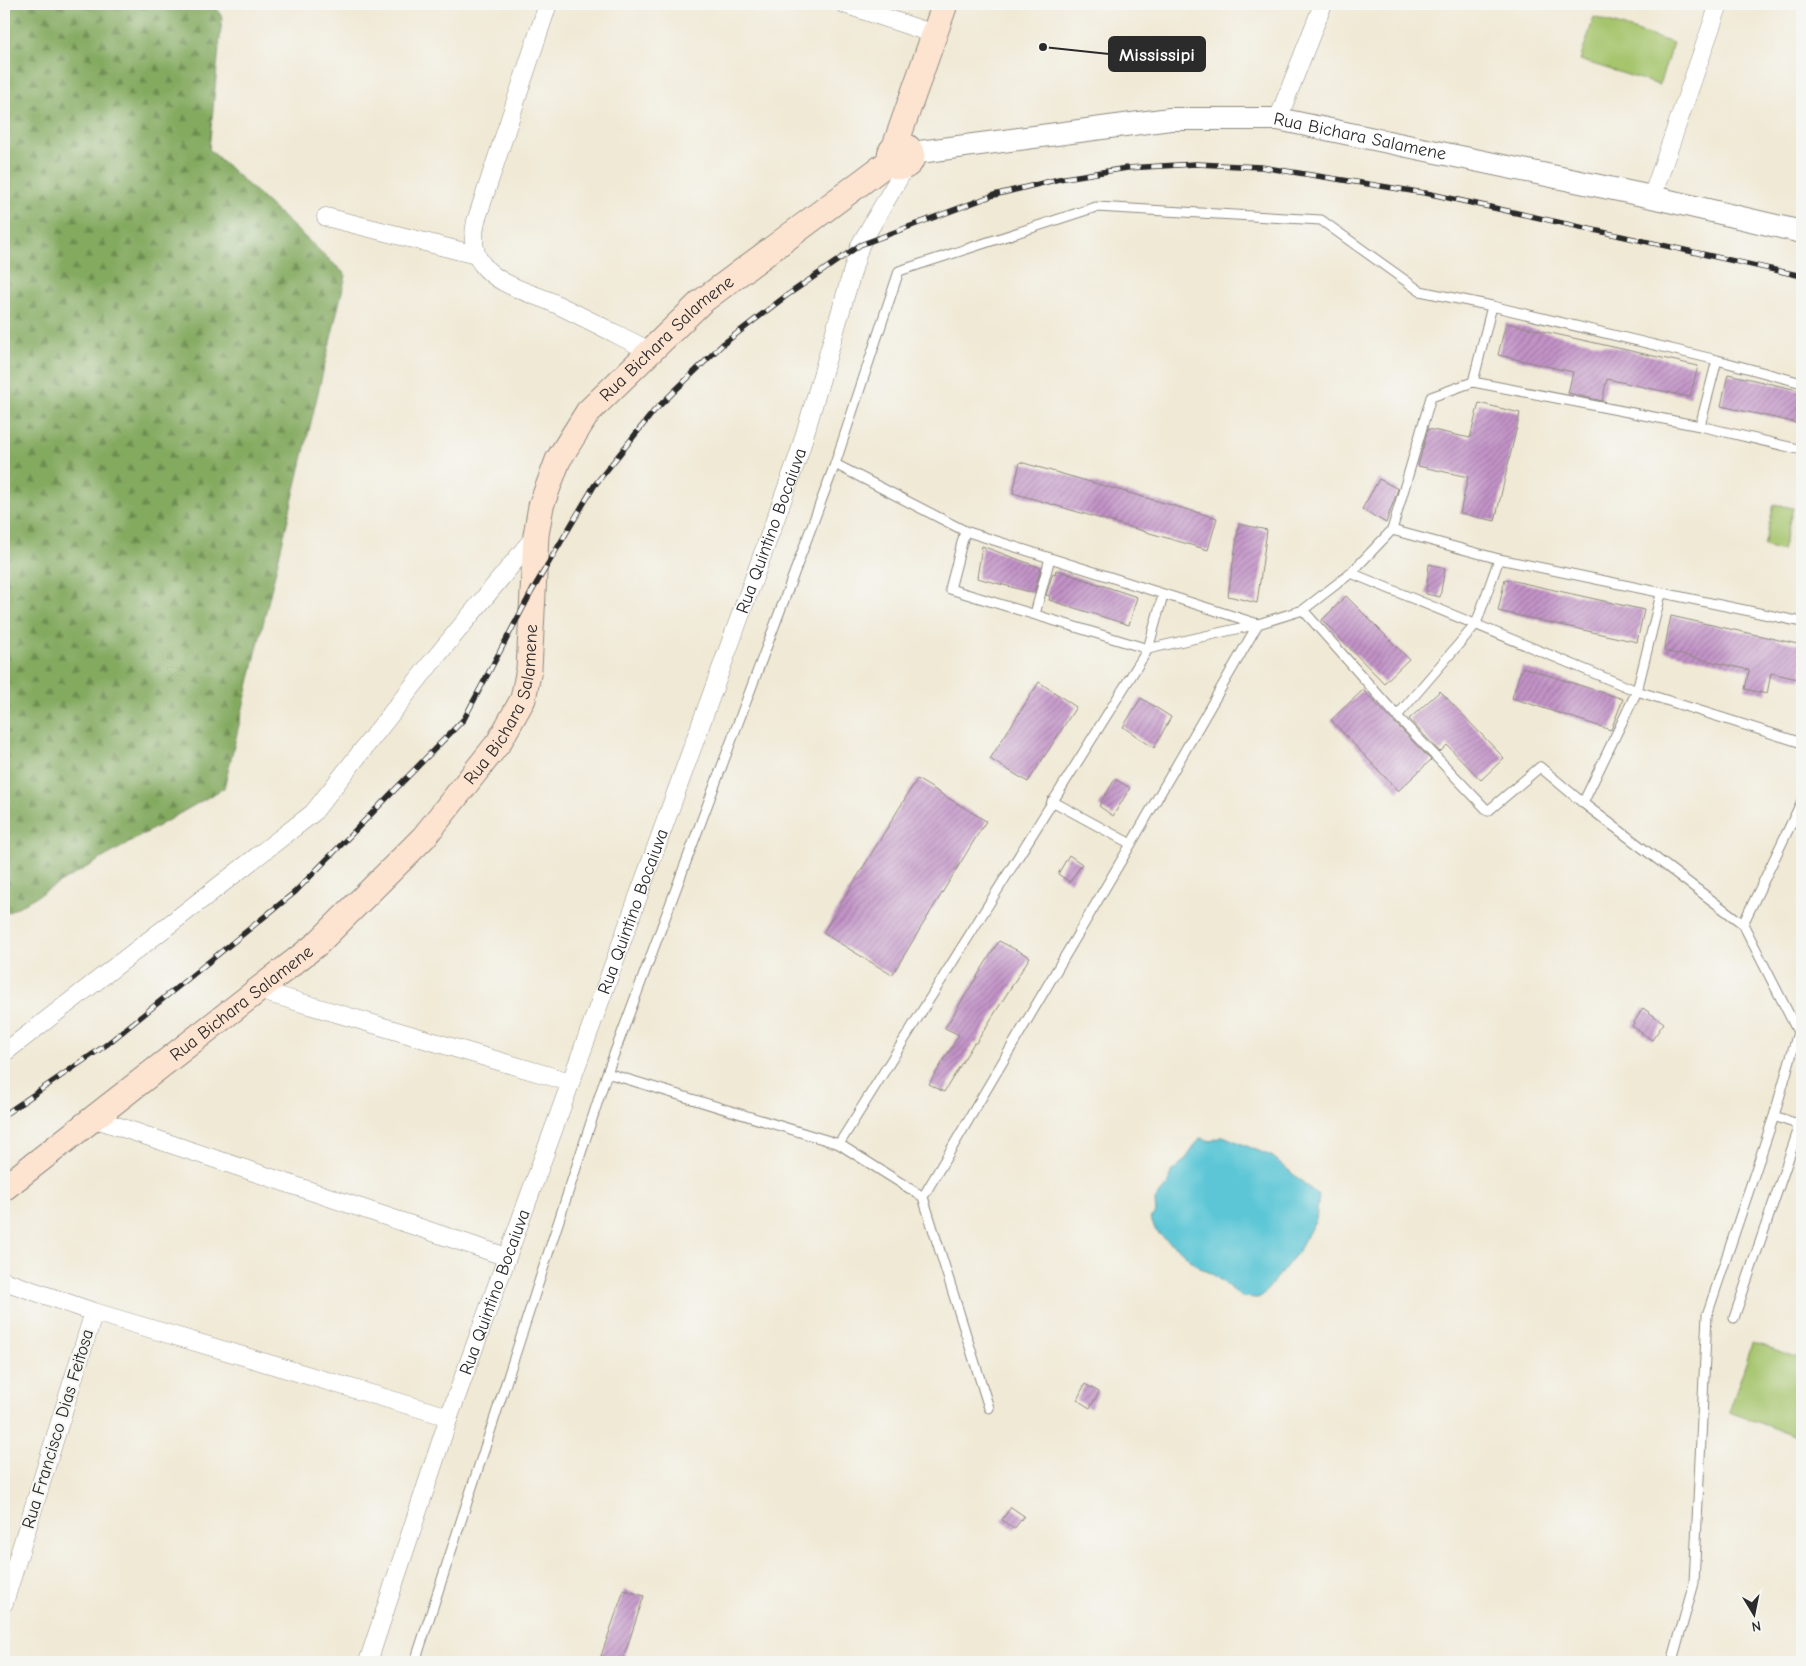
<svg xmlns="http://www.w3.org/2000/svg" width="1806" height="1666" viewBox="0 0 1806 1666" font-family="'Comic Neue',sans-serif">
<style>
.forest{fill:url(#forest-firs);stroke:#586a46}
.pitch{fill:#a5c46c;stroke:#68784c}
.water{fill:#5bc6d6;stroke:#437880}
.building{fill:url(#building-hatch)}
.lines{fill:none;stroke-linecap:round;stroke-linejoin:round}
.service-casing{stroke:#8e8a80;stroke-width:11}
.minor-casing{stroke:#8e8a80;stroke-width:19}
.tertiary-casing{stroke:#8e8a80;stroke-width:24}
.secondary-casing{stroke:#8e8a80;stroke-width:27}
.service{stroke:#fff;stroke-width:9}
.minor{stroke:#fff;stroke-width:18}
.tertiary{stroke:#fff;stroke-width:22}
.secondary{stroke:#fde4d1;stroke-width:25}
.rail-casing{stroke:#2b2b2b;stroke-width:5.5}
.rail{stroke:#f6f6f2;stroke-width:4;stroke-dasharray:11;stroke-linecap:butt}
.labels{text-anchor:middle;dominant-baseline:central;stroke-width:4.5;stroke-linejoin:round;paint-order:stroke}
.street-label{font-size:18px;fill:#2b2b2b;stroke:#f6f6f2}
.leader{fill:none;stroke:#2b2b2b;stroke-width:2}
.callout-dot{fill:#2b2b2b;stroke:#f6f6f2;stroke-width:2}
.callout{fill:#2b2b2b;stroke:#2b2b2b;stroke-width:2}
.callout-label{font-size:19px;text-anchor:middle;font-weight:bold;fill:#fff}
</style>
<defs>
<pattern id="forest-firs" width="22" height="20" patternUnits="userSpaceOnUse" patternTransform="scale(1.25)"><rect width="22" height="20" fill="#84aa60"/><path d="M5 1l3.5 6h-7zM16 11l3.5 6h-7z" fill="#6c8b4f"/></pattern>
<pattern id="building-hatch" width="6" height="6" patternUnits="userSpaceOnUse" patternTransform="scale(1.25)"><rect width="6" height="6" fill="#c293c7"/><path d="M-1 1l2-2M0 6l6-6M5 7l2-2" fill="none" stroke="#9e78a2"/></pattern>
</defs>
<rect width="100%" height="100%" fill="#f6f6f2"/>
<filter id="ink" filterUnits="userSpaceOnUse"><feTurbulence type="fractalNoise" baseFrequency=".02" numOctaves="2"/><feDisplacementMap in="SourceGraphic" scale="10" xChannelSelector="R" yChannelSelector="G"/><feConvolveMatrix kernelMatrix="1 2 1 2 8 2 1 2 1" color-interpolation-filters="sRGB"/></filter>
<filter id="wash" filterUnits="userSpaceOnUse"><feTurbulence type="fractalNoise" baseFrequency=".0096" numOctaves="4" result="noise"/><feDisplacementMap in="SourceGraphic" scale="20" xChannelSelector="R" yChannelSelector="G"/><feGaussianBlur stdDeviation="1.12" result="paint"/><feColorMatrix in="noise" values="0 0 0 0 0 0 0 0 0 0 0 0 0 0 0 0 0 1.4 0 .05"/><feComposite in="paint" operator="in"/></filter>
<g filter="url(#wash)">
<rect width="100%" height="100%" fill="#f0e9d5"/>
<path class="forest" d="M 4,4 L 215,4 L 222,18 L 209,149 L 346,275 L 224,788 L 4,915 Z"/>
<path class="pitch" d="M 1594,17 L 1673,43 L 1659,85 L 1580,60 Z
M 1774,504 L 1793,508 L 1782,551 L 1764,546 Z
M 1753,1342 L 1802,1359 L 1802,1438 L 1729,1412 Z"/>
<path class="water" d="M 1223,1136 L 1273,1157 L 1319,1196 L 1316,1219 L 1298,1252 L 1263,1295 L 1258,1298 L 1242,1297 L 1211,1273 L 1199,1268 L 1180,1250 L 1165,1239 L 1156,1231 L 1150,1218 L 1156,1213 L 1155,1200 L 1168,1184 L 1171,1172 L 1185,1160 L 1200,1138 L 1211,1141 Z"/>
<g id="blocks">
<path class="building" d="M 1506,323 L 1698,366 L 1690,397 L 1607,379 L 1602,401 L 1568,393 L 1573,372 L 1498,355 Z
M 1728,374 L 1802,391 L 1802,424 L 1721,406 Z
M 1479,403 L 1520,413 L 1495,521 L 1460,513 L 1468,477 L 1418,466 L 1428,429 L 1470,438 Z
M 1020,462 L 1217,518 L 1208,550 L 1013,493 Z
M 1379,479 L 1398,489 L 1386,523 L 1362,509 Z
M 1239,524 L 1267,530 L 1257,603 L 1228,596 Z
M 982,546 L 1041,568 L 1034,593 L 977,578 Z
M 1429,564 L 1445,568 L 1440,597 L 1426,594 Z
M 1056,570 L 1137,597 L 1129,625 L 1049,600 L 1050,596 L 1046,595 L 1053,573 L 1055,574 Z
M 1505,579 L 1644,610 L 1637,642 L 1498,611 Z
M 1346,596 L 1409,659 L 1384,683 L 1322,620 Z
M 1671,616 L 1802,645 L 1802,680 L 1771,673 L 1767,694 L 1745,689 L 1749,670 L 1664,651 Z
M 1522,667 L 1623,699 L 1611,730 L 1512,698 Z
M 1039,682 L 1076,707 L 1028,782 L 990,759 Z
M 1363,690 L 1431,760 L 1398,791 L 1331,720 Z
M 1440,691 L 1504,758 L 1481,780 L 1447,745 L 1440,752 L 1409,719 Z
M 1141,698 L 1171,717 L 1154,748 L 1123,727 Z
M 917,779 L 986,821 L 892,975 L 823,933 Z
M 1115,779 L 1130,788 L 1113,816 L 1099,806 Z
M 1069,855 L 1082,864 L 1070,882 L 1058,874 Z
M 999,941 L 1030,957 L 976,1043 L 974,1043 L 944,1092 L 929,1084 L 959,1035 L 945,1028 Z
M 1643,1008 L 1664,1023 L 1652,1040 L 1632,1026 Z
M 1085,1384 L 1099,1392 L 1090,1408 L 1077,1400 Z
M 1011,1507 L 1024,1516 L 1014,1529 L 1002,1520 Z
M 624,1590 L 644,1596 L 622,1662 L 619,1662 L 601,1656 Z"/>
</g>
</g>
<g filter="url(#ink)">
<use href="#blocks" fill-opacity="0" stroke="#8e8a80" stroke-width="1"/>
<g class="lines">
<defs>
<path id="service" d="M 1473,382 L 1492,306 L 1717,360 L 1802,383
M 1700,426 L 1717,360
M 1392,530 L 1499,559 L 1802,622
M 965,531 L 835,464 L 899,271 L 1096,207 L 1321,220 L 1420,291 L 1492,306
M 1351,573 L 1637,691 L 1802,743
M 1303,610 L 1351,573 L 1392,530 L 1431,397 L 1473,382 L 1700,426 L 1802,450
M 1035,614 L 1050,558
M 1397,716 L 1476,624 L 1499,559
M 1052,801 L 1131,844
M 1583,803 L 1637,691 L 1661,594
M 1743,924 L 1802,801
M 1798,1032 L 1802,1014
M 607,1073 L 835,464
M 839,1144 L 1148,649 L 1258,624 L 1303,610 L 1397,716 L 1488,811 L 1540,767 L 1583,803 L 1743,924 L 1798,1032 L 1774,1116 L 1800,1125 L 1734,1318
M 989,1408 L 923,1197 L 1131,844 L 1258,624 L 965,531 L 950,589 L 1148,649 L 1163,595
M 415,1662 L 607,1073 L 839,1144 L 923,1197
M 1672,1662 L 1694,1583 L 1707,1315 L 1774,1116"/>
<g id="minor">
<path d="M 548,4 L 476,221 C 473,235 472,252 482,264 C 499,287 534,293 558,305 C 589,320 620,336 650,351"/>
<path d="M 844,4 L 934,34"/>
<path d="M 1278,119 L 1323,4"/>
<path d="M 1652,197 L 1719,4"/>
<path d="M 326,217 L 476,255"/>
<path d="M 258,990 L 570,1082"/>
<path d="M 4,1053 L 313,813 L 427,668 L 536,535"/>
<path d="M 93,1118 L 507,1257"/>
<path d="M 1800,1125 L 1802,1126"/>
<path d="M 4,1281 L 94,1312 L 449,1417"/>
<path d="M 4,1603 L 94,1312"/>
<path id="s1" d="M 368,1662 L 449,1417 L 799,454 L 860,245 L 906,166"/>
</g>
<g id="tertiary">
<path id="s2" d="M 912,153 L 1170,119 L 1278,119 L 1652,197 L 1802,232"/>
</g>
<g id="secondary">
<circle cx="901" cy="156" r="11"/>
<path d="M 895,146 L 945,4"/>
<path id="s3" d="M 4,1188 L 317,944 L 424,837 L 499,742 L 523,699 L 529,669 L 536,535 L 541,506 L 558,460 L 588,412 L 701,302 L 890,161"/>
</g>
</defs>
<use href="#service" class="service-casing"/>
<use href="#minor" class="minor-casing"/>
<use href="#tertiary" class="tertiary-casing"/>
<use href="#secondary" class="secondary-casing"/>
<use href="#service" class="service"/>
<use href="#minor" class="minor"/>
<use href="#tertiary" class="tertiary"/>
<use href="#secondary" class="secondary"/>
<defs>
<path id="rail" d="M 4,1115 L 106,1045 L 295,892 L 464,719 L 532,591 L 594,486 L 654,411 L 723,344 L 786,296 L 860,245 L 994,195 L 1059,179 L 1127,168 L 1196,164 L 1261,167 L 1431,194 L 1802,276"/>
</defs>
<use href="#rail" class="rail-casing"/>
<use href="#rail" class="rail"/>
</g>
</g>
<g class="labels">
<g class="street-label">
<text stroke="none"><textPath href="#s2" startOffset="452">Rua Bichara Salamene</textPath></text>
<text stroke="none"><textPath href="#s3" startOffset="1126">Rua Bichara Salamene</textPath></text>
<text stroke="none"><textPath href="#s1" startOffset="1201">Rua Quintino Bocaiuva</textPath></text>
<text stroke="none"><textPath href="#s3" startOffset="706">Rua Bichara Salamene</textPath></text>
<text stroke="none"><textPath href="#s1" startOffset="796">Rua Quintino Bocaiuva</textPath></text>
<text stroke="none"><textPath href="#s3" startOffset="301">Rua Bichara Salamene</textPath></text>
<text stroke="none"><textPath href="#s1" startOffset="391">Rua Quintino Bocaiuva</textPath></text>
<text transform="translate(58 1429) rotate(-73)">Rua Francisco Dias Feitosa</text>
</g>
</g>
<path class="leader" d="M1043 47L1109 54"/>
<circle class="callout-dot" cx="1043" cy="47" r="5"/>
<rect class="callout" x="1109" y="37" width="96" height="34" rx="5"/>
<g class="callout-label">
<text x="1157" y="61">Mississipi</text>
</g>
<rect width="1806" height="1666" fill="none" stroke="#f6f6f2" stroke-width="20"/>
<g transform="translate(1754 1614) rotate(170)" stroke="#f6f6f2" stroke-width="4" paint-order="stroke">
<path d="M0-4L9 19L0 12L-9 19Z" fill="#2b2b2b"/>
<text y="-8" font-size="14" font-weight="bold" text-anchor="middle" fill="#2b2b2b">N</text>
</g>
</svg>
